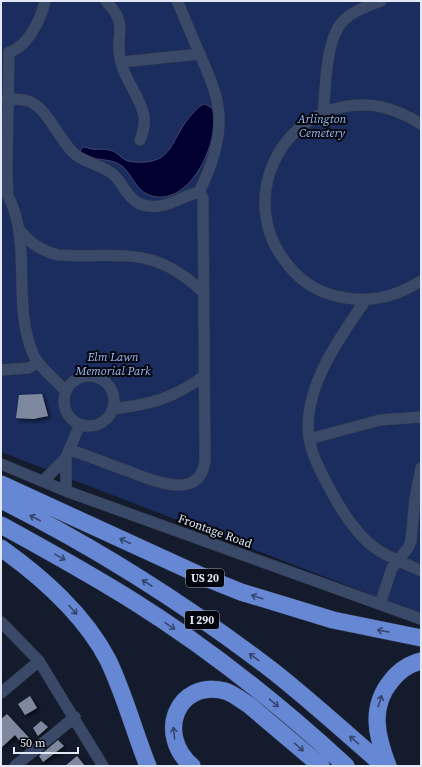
<svg xmlns="http://www.w3.org/2000/svg" width="422" height="767" viewBox="0 0 422 767" font-family="'Source Serif 4',serif">
<style>
.green{fill:#1a2d5e}
.water{fill:#010031;stroke:#44466c}
.building{fill:#7e89a0;filter:url(#shadow)}
.lines{fill:none;stroke-linecap:round;stroke-linejoin:round}
.minor-casing{stroke:#303849;stroke-width:12}
.highway-casing{stroke:#303849;stroke-width:18}
.minor{stroke:#3b4968;stroke-width:11}
.highway{stroke:#6687d4;stroke-width:17}
.oneway{stroke:#354670}
.labels{text-anchor:middle;dominant-baseline:central;stroke-width:4;stroke-linejoin:round;paint-order:stroke}
.shield{fill:#04060d;stroke:#9fa4af;stroke-width:1}
.shield-label{font-size:11px;font-weight:bold;fill:#e2e8f5}
.park-label{font-size:12px;font-style:italic;fill:#a2bdfa;stroke:#04060d}
.street-label{font-size:12px;fill:#e2e8f5;stroke:#04060d}
</style>
<defs>
<filter id="shadow"><feDropShadow dx="2.5" dy="2.5" stdDeviation="2" flood-color="#0009"/></filter>
</defs>
<rect width="100%" height="100%" fill="#131b2d"/>
<path class="green" d="M 1,1 L 421,1 L 421,614 L 1,452 Z"/>
<path class="water" d="M 205,104 L 212,108 C 222,139 190,210 149,195 C 133,189 132,170 117,163 C 107,158 86,161 80,151 L 83,147 C 87,147 89,149 92,149 C 98,150 104,148 110,150 C 119,152 122,162 134,162 C 176,165 169,138 193,113 C 197,109 200,105 205,104 Z"/>
<path class="building" d="M 42,394 L 48,416 L 33,419 L 16,418 L 19,395 Z
M 30,696 L 37,708 L 25,715 L 18,704 Z
M 7,714 L 33,742 L 26,748 L 15,735 L 1,748 L 1,719 Z
M 41,721 L 48,727 L 38,736 L 33,728 Z
M 58,740 L 64,746 L 43,762 L 39,756 Z
M 77,756 L 85,766 L 65,766 Z"/>
<g class="lines">
<defs>
<path id="minor" d="M 106,1 C 131,27 113,35 121,63 C 126,82 141,98 144,116 C 145,125 143,133 140,140
M 177,1 C 185,18 191,35 199,52 C 208,74 220,97 219,122 C 219,147 210,170 199,192
M 121,62 L 200,54
M 7,99 C 14,99 22,99 28,101 C 47,106 60,143 76,155 C 88,164 103,165 114,175 C 123,184 127,197 138,203 C 165,216 190,188 201,194 L 203,199 L 205,461 C 199,504 148,478 125,470 C 106,463 88,456 70,450
M 323,113 C 326,86 325,37 345,19 C 355,10 369,5 381,1
M 421,124 C 403,113 385,105 365,105 C 281,103 234,201 288,265 C 299,279 315,290 332,295 C 365,304 392,299 421,281
M 1,184 C 37,235 9,301 34,356 C 41,370 56,379 66,392
M 8,192 L 7,171 L 9,52 C 28,47 41,19 45,1
M 19,229 C 28,242 42,251 58,255 C 122,259 151,243 204,293
M 365,301 C 339,338 302,390 309,438 C 312,457 323,476 332,493 C 343,513 357,535 375,548 C 388,558 406,563 421,571
M 1,370 L 28,368 L 38,363
M64 401a25 25 0 1 1 50 0a25 25 0 1 1-50 0Z
M 113,409 C 152,404 172,399 204,376
M 309,439 L 380,420 L 421,417
M 67,455 L 80,424
M 1,464 L 66,491 L 421,619
M 43,481 L 66,458 L 66,491
M 380,604 L 392,568 L 408,548 L 411,541 L 415,498 L 421,468
M 1,622 L 39,661 L 103,766
M 1,693 L 39,661
M 15,766 L 75,717"/>
<path id="highway" d="M 1,484 L 206,578 L 241,592 L 333,620 L 421,638
M 1,500 C 97,548 188,606 273,671 C 311,701 347,734 384,766
M 1,525 C 45,549 88,573 130,599 C 207,647 279,704 346,766
M 1,548 C 43,578 84,614 108,660 C 124,693 134,731 148,766
M 192,766 C 156,735 176,679 225,691 C 234,694 241,700 249,705 L 321,766
M 388,766 C 377,737 369,708 391,681 C 398,672 409,664 421,661"/>
</defs>
<use href="#minor" class="minor-casing"/>
<use href="#highway" class="highway-casing"/>
<use href="#minor" class="minor"/>
<use href="#highway" class="highway"/>
</g>
<defs><path id="oneway-shaft" d="M-6 0H5M1.5-3L5.5 0L1.5 3" fill="none" stroke-width="1.6" stroke-linecap="round" stroke-linejoin="round"/></defs>
<g class="oneway">
<use href="#oneway-shaft" transform="translate(35 518) rotate(-153)"/>
<use href="#oneway-shaft" transform="translate(125 541) rotate(-155)"/>
<use href="#oneway-shaft" transform="translate(60 557) rotate(29)"/>
<use href="#oneway-shaft" transform="translate(147 583) rotate(-147)"/>
<use href="#oneway-shaft" transform="translate(257 597) rotate(-162)"/>
<use href="#oneway-shaft" transform="translate(73 610) rotate(48)"/>
<use href="#oneway-shaft" transform="translate(170 626) rotate(34)"/>
<use href="#oneway-shaft" transform="translate(383 631) rotate(-170)"/>
<use href="#oneway-shaft" transform="translate(254 657) rotate(-144)"/>
<use href="#oneway-shaft" transform="translate(380 701) rotate(-72)"/>
<use href="#oneway-shaft" transform="translate(274 703) rotate(40)"/>
<use href="#oneway-shaft" transform="translate(174 733) rotate(-96)"/>
<use href="#oneway-shaft" transform="translate(354 740) rotate(-139)"/>
<use href="#oneway-shaft" transform="translate(299 747) rotate(41)"/>
</g>
<g class="labels">
<g class="shield">
<rect x="186" y="569" width="38" height="18" rx="3"/>
<rect x="185" y="611" width="34" height="18" rx="3"/>
</g>
<g class="shield-label">
<text x="205" y="578">US 20</text>
<text x="202" y="620">I 290</text>
</g>
<g class="park-label">
<text x="322" y="119">Arlington<tspan x="322" dy="14">Cemetery</tspan></text>
<text x="113" y="357">Elm Lawn<tspan x="113" dy="14">Memorial Park</tspan></text>
</g>
<g class="street-label">
<text transform="translate(215 531) rotate(20)">Frontage Road</text>
</g>
</g>
<rect width="422" height="767" fill="none" stroke="#e2e8f5" stroke-width="4"/>
<path d="M14 747v6h64v-6" fill="none" stroke="#e2e8f5" stroke-width="2"/>
<text x="20" y="747" font-size="12" fill="#e2e8f5" stroke="#04060d" stroke-width="3" paint-order="stroke">50 m</text>
</svg>
